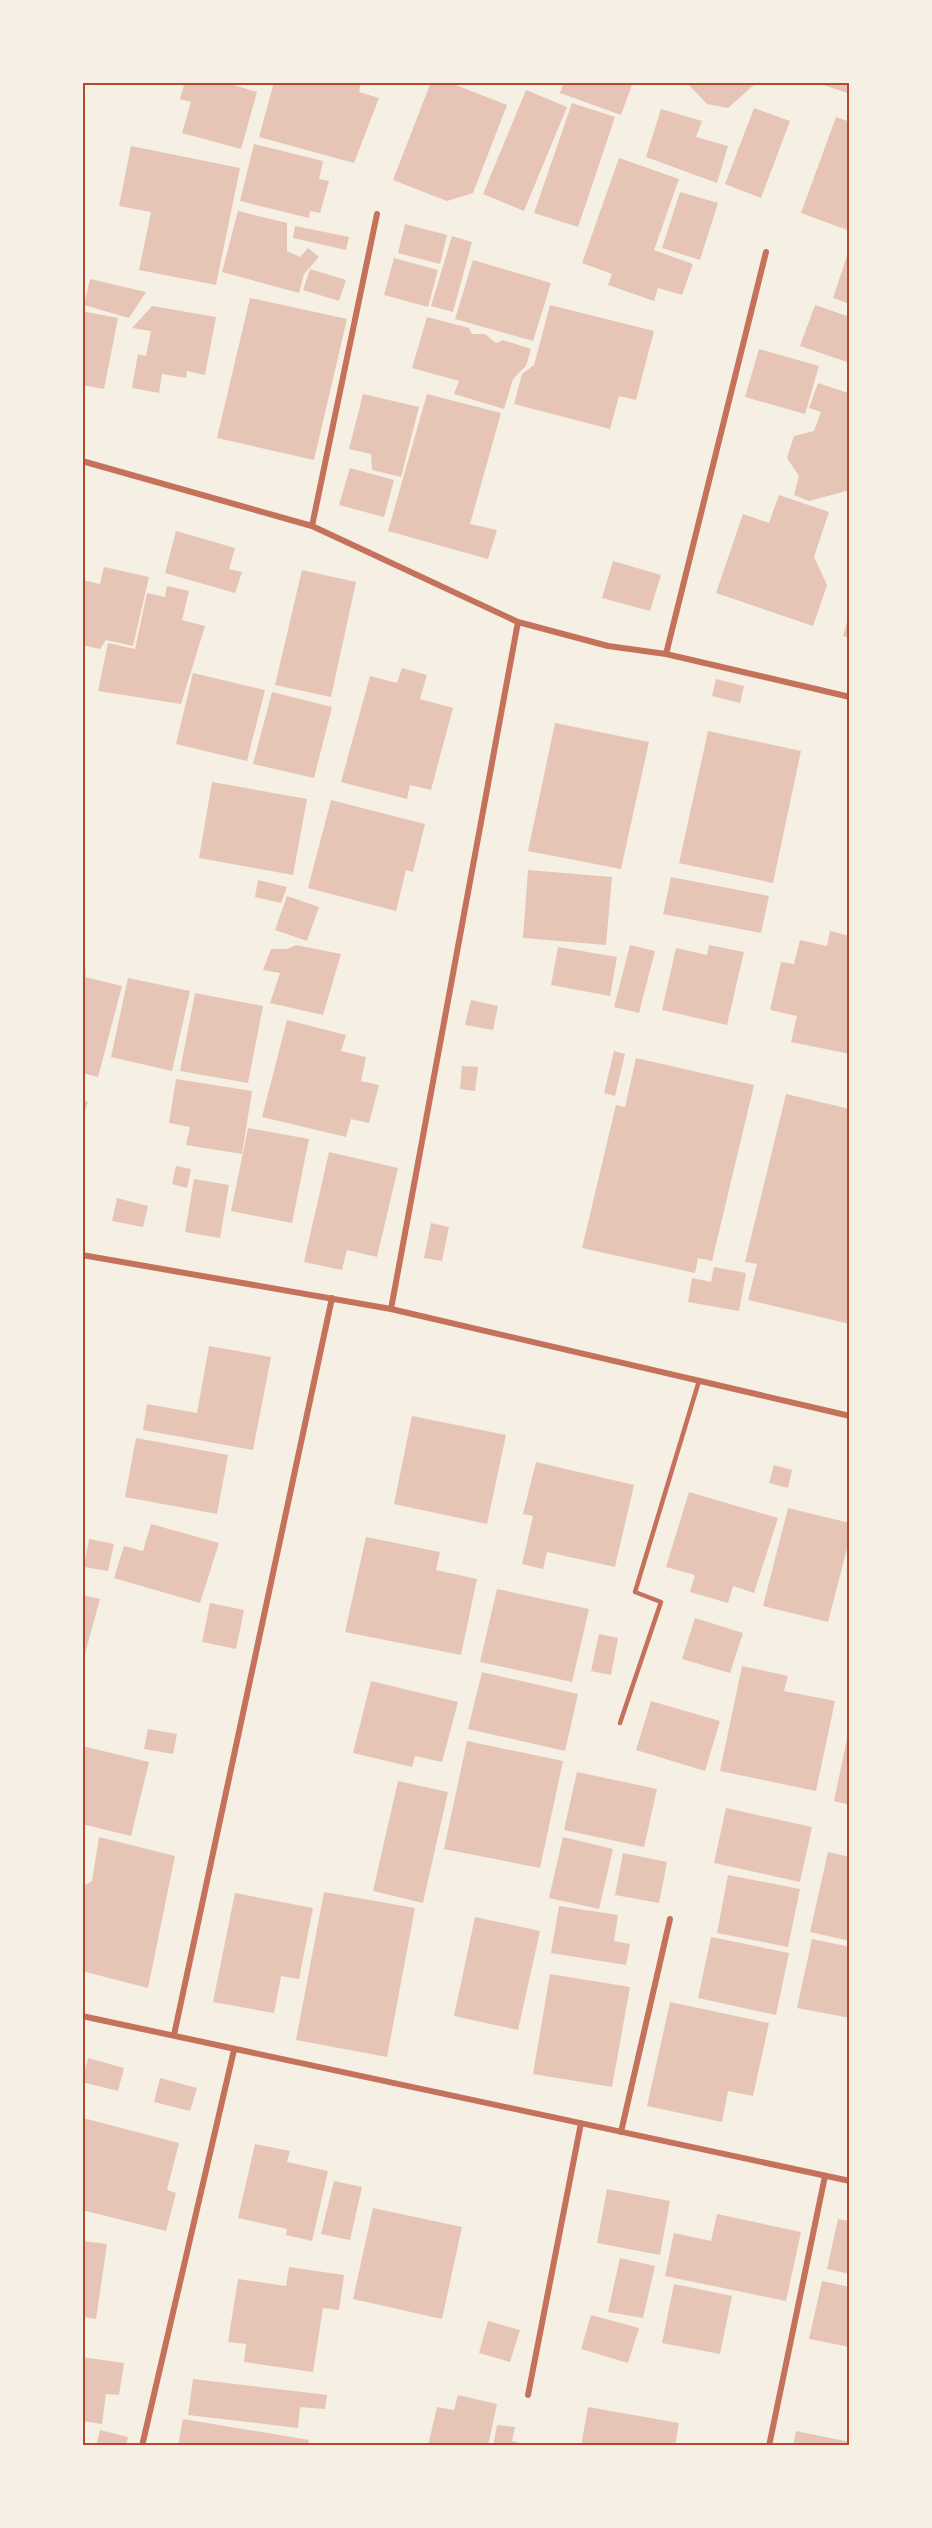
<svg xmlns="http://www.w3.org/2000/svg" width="932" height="2528" viewBox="0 0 932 2528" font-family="Raleway,sans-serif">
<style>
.building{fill:#e6c5b7}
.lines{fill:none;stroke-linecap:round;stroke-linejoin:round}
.service{stroke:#c5725c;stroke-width:4.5}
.minor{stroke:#c5725c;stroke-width:6}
.neatline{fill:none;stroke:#b5482f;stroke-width:2}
</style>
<rect width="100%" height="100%" fill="#f6efe4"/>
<path class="building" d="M 185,82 L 224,82 L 257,92 L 241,149 L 182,133 L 191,102 L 180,99 Z
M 274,82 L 361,82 L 359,92 L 379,98 L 354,163 L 259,137 Z
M 431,82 L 448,82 L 507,105 L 473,193 L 447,201 L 393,180 Z
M 564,82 L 633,82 L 621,115 L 560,93 Z
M 681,82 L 757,82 L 728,108 L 707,104 L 689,85 Z
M 818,82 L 850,82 L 850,94 L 818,83 Z
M 526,90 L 567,107 L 524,211 L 483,194 Z
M 572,103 L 615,117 L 578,227 L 534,213 Z
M 754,108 L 790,121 L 761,198 L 725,184 Z
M 661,109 L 702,121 L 696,137 L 728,146 L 717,183 L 646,157 Z
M 836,117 L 850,122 L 850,231 L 801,213 Z
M 254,144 L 323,161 L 319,179 L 329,181 L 320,213 L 310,211 L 309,218 L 240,201 Z
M 131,146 L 240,168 L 216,285 L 139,270 L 151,212 L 119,206 Z
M 619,158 L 679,179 L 654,250 L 693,264 L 682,295 L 658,288 L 654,301 L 608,285 L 612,274 L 582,263 Z
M 680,192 L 718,203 L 700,260 L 662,248 Z
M 238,211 L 287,223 L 287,251 L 300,257 L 308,248 L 319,257 L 304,274 L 299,293 L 222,272 Z
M 405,224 L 447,235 L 440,264 L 398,253 Z
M 295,226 L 349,237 L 346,250 L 293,238 Z
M 452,236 L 472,242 L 453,312 L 431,306 Z
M 849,250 L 850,250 L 850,304 L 833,298 Z
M 394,258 L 438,270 L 428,307 L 384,295 Z
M 473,260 L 551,283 L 533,341 L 455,319 Z
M 310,269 L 346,280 L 339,301 L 303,290 Z
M 90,279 L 146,292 L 129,318 L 84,305 Z
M 250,298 L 347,319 L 314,460 L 217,438 Z
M 550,305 L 654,331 L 636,400 L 619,396 L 610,429 L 514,404 L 522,374 L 534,365 Z
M 815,305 L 850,317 L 850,363 L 800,346 Z
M 152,306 L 216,317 L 205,375 L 187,371 L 186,378 L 162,374 L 159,393 L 132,388 L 138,354 L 146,356 L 151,331 L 132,328 Z
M 82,311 L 118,318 L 104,389 L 82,385 Z
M 427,317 L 469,328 L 472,334 L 485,334 L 496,343 L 503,340 L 531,349 L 526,366 L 513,379 L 504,409 L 454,394 L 459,381 L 412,368 Z
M 759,349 L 819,366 L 805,414 L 745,397 Z
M 818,383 L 848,393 L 850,389 L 850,490 L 809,501 L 794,495 L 799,476 L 787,458 L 794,436 L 814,431 L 821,412 L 809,408 Z
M 363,394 L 419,407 L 401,477 L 372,470 L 371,454 L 349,449 Z
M 427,394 L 501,413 L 470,524 L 497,530 L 488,559 L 388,531 Z
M 350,468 L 394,480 L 384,517 L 339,505 Z
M 779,495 L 829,512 L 814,557 L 827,585 L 813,626 L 716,593 L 743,514 L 769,523 Z
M 176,531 L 235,548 L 229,569 L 242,572 L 235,593 L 165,573 Z
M 613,561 L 661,575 L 650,611 L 602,598 Z
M 104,567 L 149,577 L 133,646 L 106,640 L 100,649 L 82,645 L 82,580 L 100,584 Z
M 302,570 L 356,582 L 331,697 L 275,685 Z
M 167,586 L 189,591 L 182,620 L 205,626 L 181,704 L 98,691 L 108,643 L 135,649 L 147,593 L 165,597 Z
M 850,612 L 850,638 L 843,636 Z
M 402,668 L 427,675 L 420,699 L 453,708 L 431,790 L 410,785 L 407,799 L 341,782 L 370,676 L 397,683 Z
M 193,673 L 265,690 L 247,761 L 176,744 Z
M 716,679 L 744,686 L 740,703 L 712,696 Z
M 272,692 L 332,707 L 314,778 L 253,764 Z
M 555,723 L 649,742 L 621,869 L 528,851 Z
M 708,731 L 801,751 L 773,883 L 679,863 Z
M 212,782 L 307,799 L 293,875 L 199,858 Z
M 331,800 L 425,824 L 413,872 L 406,870 L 396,911 L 308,888 Z
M 528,870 L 612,877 L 606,945 L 523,938 Z
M 671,877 L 769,896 L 761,933 L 663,914 Z
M 258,880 L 287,887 L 281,903 L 255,897 Z
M 287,896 L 319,907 L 307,941 L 275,930 Z
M 830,931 L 850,936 L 850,1054 L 791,1042 L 797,1016 L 770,1010 L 781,962 L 794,964 L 800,940 L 827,946 Z
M 296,945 L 341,954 L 323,1015 L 270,1003 L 280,973 L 263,970 L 271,949 L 287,949 Z
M 630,945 L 655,951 L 639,1013 L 614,1007 Z
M 709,945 L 744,952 L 727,1025 L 662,1010 L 676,948 L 707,955 Z
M 558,947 L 617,957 L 610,996 L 551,985 Z
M 82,968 L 86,969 L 85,977 L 122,986 L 98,1077 L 82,1073 Z
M 128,978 L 190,991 L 172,1071 L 111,1057 Z
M 195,993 L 263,1006 L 248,1083 L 180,1071 Z
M 471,1000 L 498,1006 L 493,1030 L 465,1025 Z
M 287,1020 L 346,1035 L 341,1051 L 366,1057 L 361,1081 L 379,1085 L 369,1123 L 351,1119 L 346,1137 L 262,1117 Z
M 614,1051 L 625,1054 L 615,1096 L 604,1093 Z
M 636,1058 L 754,1085 L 712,1261 L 698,1258 L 695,1273 L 582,1248 L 616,1105 L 625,1107 Z
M 462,1066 L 478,1067 L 475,1091 L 460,1089 Z
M 176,1079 L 252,1091 L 242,1154 L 186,1145 L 190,1127 L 169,1123 Z
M 786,1094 L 850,1109 L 850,1324 L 748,1300 L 757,1264 L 745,1262 Z
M 82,1101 L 88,1102 L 83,1117 L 82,1117 Z
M 248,1128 L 309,1139 L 292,1223 L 231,1211 Z
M 329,1152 L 398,1168 L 377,1257 L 347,1250 L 342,1270 L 304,1262 Z
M 176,1166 L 191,1169 L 187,1188 L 172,1184 Z
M 194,1179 L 229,1185 L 220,1238 L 185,1232 Z
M 117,1198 L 148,1206 L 143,1227 L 112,1221 Z
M 431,1223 L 449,1227 L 442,1261 L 424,1258 Z
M 714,1267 L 746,1273 L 739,1311 L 688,1302 L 692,1278 L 711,1282 Z
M 209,1346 L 271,1357 L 253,1450 L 143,1430 L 147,1404 L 197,1413 Z
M 412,1416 L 506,1435 L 487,1524 L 394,1504 Z
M 136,1438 L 228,1455 L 217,1514 L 125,1497 Z
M 536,1462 L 634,1485 L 615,1567 L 547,1552 L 543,1569 L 522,1564 L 533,1516 L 523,1514 Z
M 774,1465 L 792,1470 L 788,1488 L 769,1483 Z
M 689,1492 L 778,1518 L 754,1593 L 733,1586 L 728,1603 L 690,1592 L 695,1575 L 666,1567 Z
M 788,1508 L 850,1523 L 850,1537 L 828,1622 L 763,1606 Z
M 151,1524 L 219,1543 L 200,1603 L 114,1578 L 124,1546 L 143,1551 Z
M 366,1537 L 440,1552 L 436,1570 L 477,1579 L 461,1655 L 345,1632 Z
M 89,1539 L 114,1544 L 108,1571 L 84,1567 Z
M 497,1589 L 589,1609 L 572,1682 L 480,1662 Z
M 82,1595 L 100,1599 L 83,1661 L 82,1661 Z
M 210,1603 L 244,1610 L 236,1649 L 202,1642 Z
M 695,1618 L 743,1633 L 730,1673 L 682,1659 Z
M 599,1634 L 618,1638 L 611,1675 L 591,1671 Z
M 742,1666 L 788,1676 L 784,1691 L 835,1701 L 816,1791 L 720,1771 Z
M 482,1672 L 578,1694 L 565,1751 L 468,1729 Z
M 371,1681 L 458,1702 L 442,1762 L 415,1756 L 412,1767 L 353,1753 Z
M 651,1701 L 720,1721 L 705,1771 L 636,1750 Z
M 148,1729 L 177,1734 L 173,1754 L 144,1749 Z
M 848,1734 L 850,1734 L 850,1805 L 834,1801 Z
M 467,1741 L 563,1761 L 540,1868 L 444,1849 Z
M 82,1746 L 149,1762 L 131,1836 L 82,1824 Z
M 577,1772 L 657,1789 L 644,1847 L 564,1830 Z
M 398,1781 L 448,1792 L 423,1903 L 373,1891 Z
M 726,1808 L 812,1827 L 800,1882 L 714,1863 Z
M 99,1837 L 175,1856 L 148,1988 L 82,1971 L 82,1887 L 92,1881 Z
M 563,1837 L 613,1849 L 599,1909 L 549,1898 Z
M 828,1852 L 850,1857 L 850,1941 L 810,1932 Z
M 623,1853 L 667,1862 L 659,1903 L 615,1895 Z
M 728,1875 L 800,1889 L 788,1947 L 717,1933 Z
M 324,1892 L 415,1908 L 387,2057 L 296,2040 Z
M 235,1893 L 313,1908 L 299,1979 L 281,1976 L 274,2013 L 213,2002 Z
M 559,1906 L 618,1915 L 614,1941 L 630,1944 L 626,1965 L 551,1953 Z
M 475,1917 L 540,1931 L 518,2030 L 454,2016 Z
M 711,1937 L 789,1953 L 776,2015 L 698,1998 Z
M 812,1939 L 850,1947 L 850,2018 L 797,2008 Z
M 550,1974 L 630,1987 L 612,2087 L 533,2074 Z
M 670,2002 L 769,2023 L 753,2096 L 728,2091 L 722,2122 L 647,2106 Z
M 88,2058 L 124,2068 L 118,2091 L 82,2082 Z
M 160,2078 L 197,2088 L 190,2111 L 154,2102 Z
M 83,2118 L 179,2143 L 167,2190 L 176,2193 L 166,2231 L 82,2210 Z
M 255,2144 L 290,2151 L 287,2162 L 328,2171 L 312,2241 L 286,2235 L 287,2229 L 238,2218 Z
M 334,2181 L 362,2187 L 350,2240 L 321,2234 Z
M 607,2189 L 670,2201 L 660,2255 L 597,2243 Z
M 373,2208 L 462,2227 L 442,2319 L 353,2299 Z
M 717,2214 L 801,2232 L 786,2301 L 665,2276 L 674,2233 L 711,2241 Z
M 838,2219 L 850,2221 L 850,2274 L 827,2269 Z
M 82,2241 L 107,2244 L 96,2319 L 84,2317 L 84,2322 Z
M 620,2258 L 655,2266 L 643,2318 L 608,2312 Z
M 289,2267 L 344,2275 L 339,2310 L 323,2308 L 313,2372 L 244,2362 L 246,2344 L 228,2342 L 238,2279 L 286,2286 Z
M 822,2281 L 850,2287 L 850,2347 L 809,2339 Z
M 674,2284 L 732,2296 L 720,2354 L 662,2343 Z
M 591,2315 L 639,2328 L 628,2363 L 581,2349 Z
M 488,2321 L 520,2330 L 510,2362 L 479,2353 Z
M 82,2357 L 124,2363 L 119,2395 L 106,2394 L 102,2424 L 82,2421 Z
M 193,2379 L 327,2395 L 325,2409 L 300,2407 L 298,2428 L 188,2415 Z
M 458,2395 L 497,2404 L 488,2446 L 428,2446 L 437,2407 L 454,2410 Z
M 588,2407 L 679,2423 L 675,2446 L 581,2446 Z
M 183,2419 L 309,2440 L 308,2446 L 178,2446 Z
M 497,2425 L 515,2427 L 512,2441 L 532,2446 L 493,2446 Z
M 100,2430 L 128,2437 L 126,2446 L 96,2446 Z
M 796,2431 L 850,2442 L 850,2446 L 793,2446 Z"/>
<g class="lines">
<path class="service" d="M 620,1723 L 661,1602 L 635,1592 L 699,1381"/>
<path class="minor" d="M 82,461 L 312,526 L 518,622 L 608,646 L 666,654 L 850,697
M 312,526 L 377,214
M 666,654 L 766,252
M 82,1255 L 391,1309 L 850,1416
M 391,1309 L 518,622
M 82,2016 L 850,2181
M 174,2035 L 332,1298
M 621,2132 L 670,1919
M 528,2395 L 581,2123
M 142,2446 L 234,2050
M 769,2446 L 825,2176"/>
</g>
<rect width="932" height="2528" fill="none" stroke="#f6efe4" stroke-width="168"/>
<rect x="84" y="84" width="764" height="2360" class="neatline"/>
</svg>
